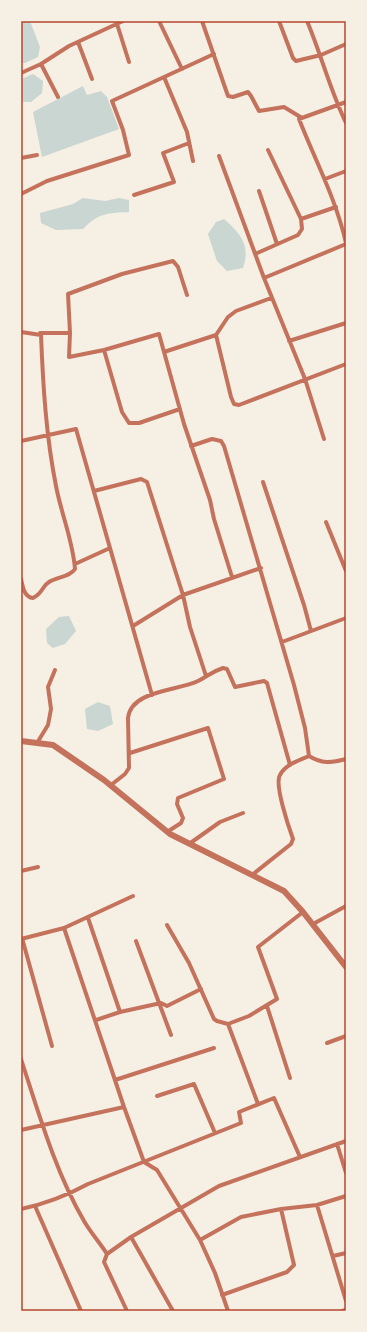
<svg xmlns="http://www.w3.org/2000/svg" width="367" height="1332" viewBox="0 0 367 1332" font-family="'Roboto Condensed',sans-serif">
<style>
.water{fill:#c9d6d2}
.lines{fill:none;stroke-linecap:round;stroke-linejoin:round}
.minor{stroke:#c5725c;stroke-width:4}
.tertiary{stroke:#c5725c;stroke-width:6}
.neatline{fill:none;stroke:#b5482f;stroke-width:1.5}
</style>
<rect width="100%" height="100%" fill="#f6efe4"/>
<path class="water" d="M 21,21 L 30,21 L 40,47 L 38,57 L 25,63 L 21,63 Z
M 33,74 L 43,81 L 42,93 L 31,102 L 21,102 L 21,79 Z
M 83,86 L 87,95 L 101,91 L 107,97 L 119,129 L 42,157 L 33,112 Z
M 83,198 L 105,201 L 119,198 L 129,200 L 129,212 C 108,213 98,213 83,229 L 56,230 L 41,223 L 40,213 L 73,204 Z
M 224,219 C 240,233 251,245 243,268 L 227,271 L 217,261 L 208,234 L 216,222 Z
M 69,616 L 76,631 L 65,644 L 53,648 L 47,643 L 46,629 L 59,617 Z
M 98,702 L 110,706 L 113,724 L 98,731 L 87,729 L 85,709 Z"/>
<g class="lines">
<path class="minor" d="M 159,21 L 182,69
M 202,21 L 228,96 L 233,97 L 248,92 L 251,96 L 259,111 L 284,107 L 302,118
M 279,21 L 293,58 L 296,61 L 321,55 L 346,44
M 307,21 C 321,54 330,90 346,123
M 117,24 L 129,62
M 78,42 L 92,79
M 21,73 L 41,64
M 164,77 L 187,132 L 193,161
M 58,97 L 41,64 L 69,46 L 123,21
M 346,102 L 299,119 C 315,160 336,199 346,243
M 219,156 L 264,278
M 21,158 L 37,155
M 325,179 L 346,171
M 259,191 L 277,244
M 21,194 L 47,181 L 129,155 L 123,130 L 112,101 L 214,54
M 134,195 L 174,182 L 163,153 L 189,143
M 301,219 L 336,207
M 255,254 L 298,235 L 302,229 L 301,219 L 268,150
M 21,332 L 41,335 C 43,385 46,436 56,486 C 61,513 73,541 75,569 C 70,577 56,577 49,582 C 42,586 43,593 33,598 C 24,597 23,587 21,579
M 40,333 L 70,333 L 69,357 L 104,350 L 159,334 L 184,424 L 210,500 L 214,519 L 232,577
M 70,333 L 68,294 L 122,274 L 173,261 L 178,267 L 187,295
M 216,335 L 228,317 L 236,311 L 271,298
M 289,341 L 346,323
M 104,350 L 122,412 L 129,423 L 139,423 L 180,409
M 164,352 L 216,335 L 231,397 L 234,404 L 239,405 L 346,364
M 324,439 L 305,379 L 264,278 L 346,244
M 21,441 L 76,429 L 152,695
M 191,446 L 212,439 L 221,441 L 224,446 L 294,685 L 305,728 L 309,756 C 322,764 331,763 346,759
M 263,482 L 304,605 L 311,631
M 94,491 L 141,479 L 147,482 L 183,595 L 190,627 L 206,676
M 326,522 L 346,571
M 75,564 L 110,548
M 133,626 L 183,595 L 261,568
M 282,642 L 346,618
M 37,743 L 48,725 L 51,709 L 48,687 L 55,670
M 130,753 L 208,728 L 224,779 L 178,798 L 177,804 L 183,818 L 181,823 L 167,832
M 111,785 L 125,774 L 129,768 L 128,718 C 131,690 178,691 198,681 C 208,676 211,672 223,668 L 227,669 L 235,687 L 264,681 L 267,683 L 290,765
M 189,844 L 220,822 L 243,813
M 21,871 L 38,867
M 252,875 L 291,844 L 293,839 C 289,828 274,784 280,775 C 285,765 299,760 309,756
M 88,918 L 120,1012
M 313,924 L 346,906
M 167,925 L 189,963 L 214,1019 L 217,1021 L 228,1024 L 258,1104
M 64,928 L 133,896
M 22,938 L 52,1046
M 21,939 L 64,928 L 124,1107 L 144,1162 L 157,1170 L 200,1240 L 215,1273 L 228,1311
M 136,941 L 171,1035
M 267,1006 L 290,1078
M 96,1020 L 120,1012 L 161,1003 L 167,1006 L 201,989
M 228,1024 L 249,1016 L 277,999 L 258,947 L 303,912
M 327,1043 L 346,1036
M 21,1059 C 39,1114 55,1171 84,1221 C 91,1233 100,1243 107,1254
M 115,1080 L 214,1048
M 157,1096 L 194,1084 L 215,1133
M 21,1130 L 124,1107
M 337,1144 L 346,1173
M 317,1205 L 346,1301
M 35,1206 L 81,1311
M 21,1209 C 45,1204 66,1196 88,1184 L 241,1123 L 239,1112 L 274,1098 L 300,1157
M 131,1237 L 173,1311
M 200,1240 L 241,1217 L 281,1209 L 317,1205 L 346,1196
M 333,1256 L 346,1253
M 222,1295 L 287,1272 L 294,1265 L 281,1209
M 127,1311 L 104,1262 L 107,1254 L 131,1237 L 219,1186 L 346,1141
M 342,1311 L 346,1310"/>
<path class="tertiary" d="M 21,741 L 53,745 L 104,780 L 170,834 L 284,891 L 303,912 L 346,967"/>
</g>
<rect width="367" height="1332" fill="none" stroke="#f6efe4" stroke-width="44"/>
<rect x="22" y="22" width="323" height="1288" class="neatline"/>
</svg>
